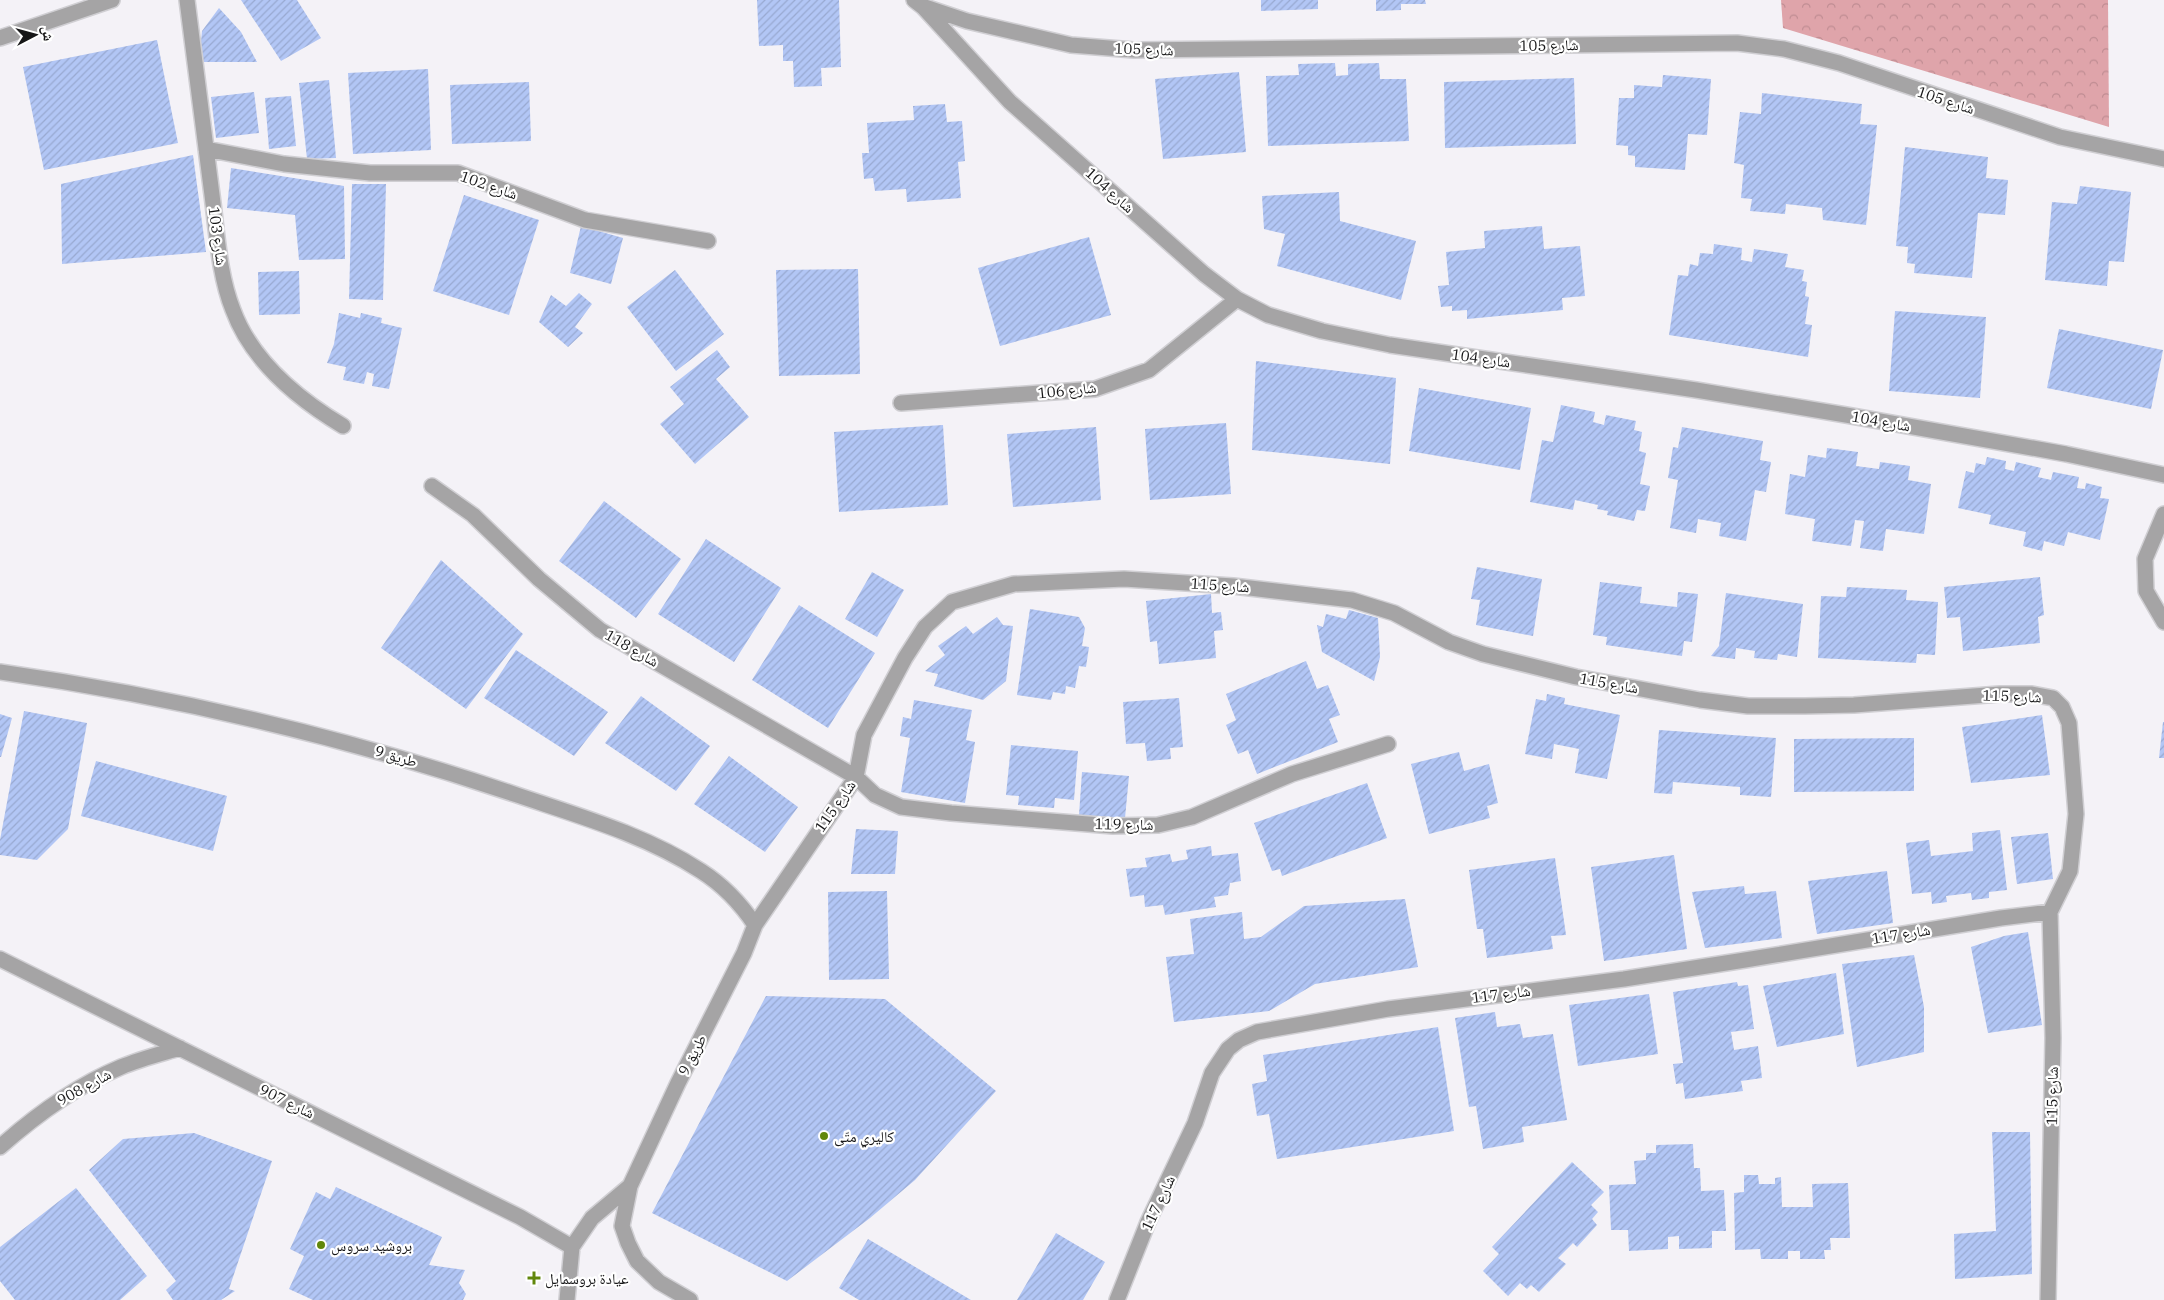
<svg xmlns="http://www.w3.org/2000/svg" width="2164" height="1300" viewBox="0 0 2164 1300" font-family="'IBM Plex Serif','Noto Naskh Arabic',serif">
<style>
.forest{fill:url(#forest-crowns)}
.building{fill:url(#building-hatch)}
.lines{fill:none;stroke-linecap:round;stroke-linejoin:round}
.minor-casing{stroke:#d0cfd3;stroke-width:18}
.minor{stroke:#a5a4a5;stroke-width:15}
.poi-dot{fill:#61870c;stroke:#fff;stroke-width:2}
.labels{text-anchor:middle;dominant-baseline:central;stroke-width:4.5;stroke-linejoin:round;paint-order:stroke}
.street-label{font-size:15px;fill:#161617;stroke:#fff}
.poi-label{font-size:15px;fill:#161617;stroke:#fff;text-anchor:start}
</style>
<defs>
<pattern id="forest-crowns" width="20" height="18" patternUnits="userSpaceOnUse" patternTransform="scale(1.25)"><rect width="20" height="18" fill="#dfa4aa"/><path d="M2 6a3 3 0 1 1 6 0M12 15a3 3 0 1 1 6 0" fill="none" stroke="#bf8c92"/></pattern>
<pattern id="building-hatch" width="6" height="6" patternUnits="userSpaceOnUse" patternTransform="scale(1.25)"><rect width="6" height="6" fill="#b2c6f5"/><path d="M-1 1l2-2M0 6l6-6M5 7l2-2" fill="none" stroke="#98a9d1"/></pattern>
</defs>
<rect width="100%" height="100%" fill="#f4f2f7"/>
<path class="forest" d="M 1781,0 L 2108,0 L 2109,127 L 1783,28 Z"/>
<path class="building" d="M 241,0 L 297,0 L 321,38 L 281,61 Z
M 757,0 L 839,0 L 841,67 L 821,68 L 822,86 L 794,87 L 793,61 L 783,61 L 783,45 L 759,46 Z
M 1261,0 L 1318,0 L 1318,9 L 1261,11 Z
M 1376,0 L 1425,0 L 1426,4 L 1401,4 L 1401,10 L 1376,11 Z
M 219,8 L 241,32 L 257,62 L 199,62 L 202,31 Z
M 157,40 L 178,143 L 44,170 L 23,67 Z
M 1335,63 L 1336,76 L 1348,75 L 1348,64 L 1379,63 L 1380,79 L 1406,79 L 1409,141 L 1268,146 L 1266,76 L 1299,75 L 1298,64 Z
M 428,69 L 431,150 L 353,154 L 348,73 Z
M 1239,72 L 1246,152 L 1163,159 L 1155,79 Z
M 1663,75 L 1711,79 L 1707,135 L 1688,134 L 1685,170 L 1635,167 L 1635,156 L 1628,155 L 1628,146 L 1616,145 L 1619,98 L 1634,98 L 1634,85 L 1662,87 Z
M 1574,78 L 1576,144 L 1445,148 L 1444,82 Z
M 329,80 L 336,158 L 307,159 L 299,83 Z
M 529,82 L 531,141 L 452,144 L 450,85 Z
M 254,92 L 259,133 L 216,138 L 211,97 Z
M 1762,93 L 1862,104 L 1860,124 L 1877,125 L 1866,225 L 1823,220 L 1822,208 L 1786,204 L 1785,214 L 1750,211 L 1752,199 L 1741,198 L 1744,165 L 1734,163 L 1740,112 L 1761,114 Z
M 291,96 L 296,146 L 269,149 L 265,98 Z
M 945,104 L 947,122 L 962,121 L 965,161 L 958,162 L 961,198 L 907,202 L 906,189 L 875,191 L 873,178 L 864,179 L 862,153 L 869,153 L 867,123 L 914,120 L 913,106 Z
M 1905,147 L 1988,157 L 1986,178 L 2008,180 L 2005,215 L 1978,213 L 1972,278 L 1914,273 L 1915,264 L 1907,263 L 1908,247 L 1896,246 Z
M 193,155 L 206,252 L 62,264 L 61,184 Z
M 231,168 L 344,186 L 345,259 L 299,260 L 295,215 L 227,208 Z
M 352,184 L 386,184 L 383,300 L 349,299 Z
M 2080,186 L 2131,192 L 2124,262 L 2109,261 L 2107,286 L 2045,280 L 2052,202 L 2077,204 Z
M 1339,192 L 1340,221 L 1416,241 L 1401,300 L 1277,266 L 1285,234 L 1264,229 L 1262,196 Z
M 464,195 L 539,220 L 509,315 L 433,291 Z
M 581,226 L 623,238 L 611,284 L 570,273 Z
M 1542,226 L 1544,249 L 1580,246 L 1585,296 L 1562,298 L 1563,310 L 1467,319 L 1467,310 L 1452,311 L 1452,306 L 1441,307 L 1438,286 L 1449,285 L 1446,252 L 1485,248 L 1484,231 Z
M 1089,237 L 1111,315 L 1000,346 L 978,268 Z
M 1714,244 L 1742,248 L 1741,260 L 1752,262 L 1754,249 L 1788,254 L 1785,267 L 1804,270 L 1802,281 L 1807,282 L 1805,296 L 1809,297 L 1805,324 L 1812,325 L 1808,357 L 1669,335 L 1678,275 L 1688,276 L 1690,264 L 1698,266 L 1700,253 L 1713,254 Z
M 858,269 L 860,374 L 779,376 L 776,270 Z
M 675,270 L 724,334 L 676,371 L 627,307 Z
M 299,271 L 300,314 L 259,315 L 258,272 Z
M 579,293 L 592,304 L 575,327 L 583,333 L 568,347 L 539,322 L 551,295 L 566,306 Z
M 1895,311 L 1986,317 L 1980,398 L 1889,391 Z
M 339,313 L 360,318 L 361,313 L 382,318 L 381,323 L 402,328 L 389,389 L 372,386 L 374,374 L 367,372 L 364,384 L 343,380 L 346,367 L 327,363 L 334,344 Z
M 2059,329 L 2163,350 L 2151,409 L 2047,388 Z
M 717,350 L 730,367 L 716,379 L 749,417 L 695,464 L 660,424 L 684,404 L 670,387 Z
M 1256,361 L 1396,378 L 1390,464 L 1252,450 Z
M 1419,388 L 1531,408 L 1520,470 L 1409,451 Z
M 1561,405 L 1595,412 L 1593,422 L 1604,425 L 1606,415 L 1636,421 L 1634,430 L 1642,432 L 1639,451 L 1646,453 L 1640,484 L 1650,486 L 1645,511 L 1637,510 L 1634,521 L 1607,515 L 1608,511 L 1597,509 L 1598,505 L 1575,500 L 1573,510 L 1530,502 L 1542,440 L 1553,442 Z
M 1226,423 L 1231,494 L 1150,500 L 1145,429 Z
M 943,425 L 948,505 L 839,512 L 834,432 Z
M 1096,427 L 1101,500 L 1013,507 L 1007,434 Z
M 1682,427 L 1763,441 L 1760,460 L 1771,462 L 1766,492 L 1755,490 L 1746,541 L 1719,536 L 1721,523 L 1698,519 L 1696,533 L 1670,528 L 1678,480 L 1668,478 L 1673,447 L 1678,448 Z
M 1827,448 L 1858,452 L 1856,466 L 1879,469 L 1880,462 L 1910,466 L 1908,480 L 1931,484 L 1924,534 L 1886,529 L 1883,551 L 1860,548 L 1864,521 L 1855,520 L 1851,546 L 1812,541 L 1815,519 L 1785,514 L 1790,474 L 1805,477 L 1808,455 L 1826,458 Z
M 1987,457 L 2006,461 L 2005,469 L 2014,471 L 2016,462 L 2041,468 L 2038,477 L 2051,480 L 2053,472 L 2079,477 L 2077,488 L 2085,489 L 2086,483 L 2102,487 L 2100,498 L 2109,499 L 2100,540 L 2068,532 L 2064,546 L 2044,541 L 2042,551 L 2023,546 L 2026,532 L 1989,524 L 1991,515 L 1958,508 L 1966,471 L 1974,473 L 1976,463 L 1985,465 Z
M 604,501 L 681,559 L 636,618 L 559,561 Z
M 706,539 L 781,588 L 734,662 L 658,614 Z
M 441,560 L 523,634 L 466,709 L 381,648 Z
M 1477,567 L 1542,579 L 1533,636 L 1476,625 L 1480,600 L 1471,599 Z
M 872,572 L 904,590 L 877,637 L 845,619 Z
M 2040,577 L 2044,615 L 2038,617 L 2040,643 L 1963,651 L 1960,617 L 1947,618 L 1944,587 Z
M 1600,582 L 1642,587 L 1640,603 L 1677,607 L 1678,592 L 1698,594 L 1692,642 L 1684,641 L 1682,656 L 1606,645 L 1607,637 L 1593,635 Z
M 1847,587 L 1907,590 L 1906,600 L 1938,602 L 1935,655 L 1917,654 L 1916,663 L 1818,658 L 1821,596 L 1846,597 Z
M 1726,593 L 1803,604 L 1797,657 L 1778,654 L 1777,660 L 1754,658 L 1755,651 L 1736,648 L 1735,659 L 1711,656 L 1719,646 Z
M 1211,594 L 1212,613 L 1221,612 L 1223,630 L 1214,631 L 1216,658 L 1159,664 L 1157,641 L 1150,642 L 1146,601 Z
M 799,605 L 875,653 L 828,728 L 752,680 Z
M 1030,609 L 1079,617 L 1085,628 L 1082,646 L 1089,647 L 1086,667 L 1079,666 L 1075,688 L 1066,686 L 1065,694 L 1053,692 L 1051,700 L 1017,695 Z
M 1349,610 L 1378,618 L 1380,657 L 1374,681 L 1322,652 L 1317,625 L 1323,627 L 1326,614 L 1346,619 Z
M 997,617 L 1003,625 L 1013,626 L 1006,681 L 983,700 L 934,686 L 938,674 L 925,671 L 945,655 L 938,646 L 966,626 L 973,634 Z
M 516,650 L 608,712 L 574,756 L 484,698 Z
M 1306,661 L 1317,689 L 1328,685 L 1340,715 L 1329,719 L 1338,742 L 1257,774 L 1248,750 L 1238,754 L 1226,725 L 1236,720 L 1226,694 Z
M 1547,694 L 1565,698 L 1564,704 L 1620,715 L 1607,779 L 1575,773 L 1579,749 L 1554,744 L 1552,759 L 1525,754 L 1536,699 L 1546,701 Z
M 641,696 L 710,746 L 676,791 L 605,743 Z
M 1179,698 L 1183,747 L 1170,748 L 1171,759 L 1147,761 L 1145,743 L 1126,744 L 1123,702 Z
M 914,700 L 972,710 L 966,740 L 975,742 L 965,803 L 901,792 L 910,738 L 900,736 L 903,717 L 911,719 Z
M 24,711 L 87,723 L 68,829 L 37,860 L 0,855 L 0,840 Z
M 0,714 L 12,718 L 1,757 L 0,757 Z
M 2042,715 L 2050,775 L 1971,783 L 1962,727 Z
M 2163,722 L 2164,722 L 2164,758 L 2159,758 Z
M 1659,730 L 1776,738 L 1771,797 L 1740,795 L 1740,787 L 1673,782 L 1672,794 L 1654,793 Z
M 1914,738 L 1914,791 L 1794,792 L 1794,739 Z
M 1011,745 L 1078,751 L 1074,800 L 1055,798 L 1054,808 L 1018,805 L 1019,796 L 1006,795 Z
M 1459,752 L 1464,771 L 1489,764 L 1498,803 L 1487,806 L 1490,818 L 1429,834 L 1411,764 Z
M 729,756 L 798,807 L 765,852 L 694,804 Z
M 96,761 L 227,796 L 213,851 L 81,816 Z
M 1082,772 L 1129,776 L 1125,818 L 1079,815 Z
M 1367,783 L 1387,838 L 1282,876 L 1280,869 L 1272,871 L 1254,823 Z
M 856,829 L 898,831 L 895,874 L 851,874 Z
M 2000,830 L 2007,890 L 1989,892 L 1989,898 L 1972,900 L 1971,893 L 1946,896 L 1947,902 L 1932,904 L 1931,892 L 1912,894 L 1906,843 L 1929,840 L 1931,856 L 1973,851 L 1972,833 Z
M 2048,833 L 2053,879 L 2017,884 L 2011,837 Z
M 1211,846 L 1212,856 L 1238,853 L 1241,881 L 1230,883 L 1228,895 L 1214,897 L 1216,907 L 1165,915 L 1163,905 L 1145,907 L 1144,895 L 1130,897 L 1126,869 L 1147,867 L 1145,858 L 1170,854 L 1172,862 L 1188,859 L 1186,850 Z
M 1674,855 L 1687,949 L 1604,961 L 1591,867 Z
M 1555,858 L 1566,935 L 1551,936 L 1553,949 L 1487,958 L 1483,929 L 1477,929 L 1469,870 Z
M 1887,871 L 1893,923 L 1817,934 L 1808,881 Z
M 1744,886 L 1745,894 L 1776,891 L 1782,938 L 1705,948 L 1692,892 Z
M 887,891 L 889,979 L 829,980 L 828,892 Z
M 1405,899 L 1418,967 L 1315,984 L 1269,1011 L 1174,1022 L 1166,957 L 1194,954 L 1190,919 L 1242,912 L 1244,939 L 1261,937 L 1304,906 Z
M 2028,932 L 2042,1025 L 1988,1033 L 1971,947 L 2004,936 Z
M 1914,955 L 1924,1007 L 1924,1052 L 1857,1067 L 1842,964 Z
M 1836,973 L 1844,1034 L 1777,1047 L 1763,986 Z
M 1737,982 L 1738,986 L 1748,985 L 1754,1029 L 1731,1032 L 1734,1050 L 1758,1046 L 1762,1078 L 1741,1081 L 1743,1091 L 1685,1099 L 1683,1083 L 1676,1084 L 1673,1064 L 1683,1063 L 1673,992 Z
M 1649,994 L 1658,1054 L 1578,1066 L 1569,1005 Z
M 766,996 L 885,999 L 996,1091 L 915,1180 L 870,1218 L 787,1281 L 652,1213 Z
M 1495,1012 L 1497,1027 L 1520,1024 L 1523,1038 L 1553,1034 L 1567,1120 L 1522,1127 L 1524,1142 L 1483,1149 L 1476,1106 L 1469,1107 L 1455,1018 Z
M 1438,1027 L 1454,1131 L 1277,1159 L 1269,1114 L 1257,1116 L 1252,1084 L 1267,1081 L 1263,1055 Z
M 1992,1132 L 2030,1132 L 2032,1274 L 1955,1279 L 1954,1234 L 1996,1231 Z
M 194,1133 L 272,1161 L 229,1289 L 235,1291 L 221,1300 L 173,1300 L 166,1290 L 176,1281 L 89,1170 L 123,1139 Z
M 1693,1144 L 1694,1168 L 1700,1168 L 1701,1191 L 1724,1190 L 1726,1231 L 1712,1231 L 1712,1248 L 1679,1249 L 1679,1236 L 1668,1237 L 1668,1249 L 1629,1251 L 1628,1230 L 1611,1230 L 1609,1185 L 1636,1184 L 1634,1161 L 1646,1160 L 1646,1153 L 1656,1153 L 1656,1145 Z
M 1572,1162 L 1604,1192 L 1591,1205 L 1598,1212 L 1592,1219 L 1597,1225 L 1577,1247 L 1573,1243 L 1558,1258 L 1566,1264 L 1539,1292 L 1531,1285 L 1527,1289 L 1520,1283 L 1508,1296 L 1483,1271 L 1499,1254 L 1492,1247 Z
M 1744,1175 L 1758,1175 L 1759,1184 L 1775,1184 L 1775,1178 L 1781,1177 L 1782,1207 L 1813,1207 L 1812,1184 L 1848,1183 L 1850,1238 L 1830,1238 L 1831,1250 L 1824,1250 L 1825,1259 L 1800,1259 L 1800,1251 L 1788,1251 L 1788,1259 L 1761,1259 L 1760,1249 L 1735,1250 L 1734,1193 L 1744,1192 Z
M 336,1187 L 442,1237 L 429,1265 L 465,1270 L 459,1283 L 466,1294 L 463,1300 L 313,1300 L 289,1289 L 304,1256 L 290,1249 L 316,1192 L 330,1199 Z
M 76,1188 L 147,1276 L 120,1300 L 15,1300 L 0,1281 L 0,1247 Z
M 1056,1233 L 1105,1262 L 1083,1300 L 1017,1300 Z
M 868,1239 L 971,1300 L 859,1300 L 839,1288 Z"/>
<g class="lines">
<defs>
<path id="minor" d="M 187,0 C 195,65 204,130 212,195 C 217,233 219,275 233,310 C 252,362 298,399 343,426
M 914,0 L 923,7 L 1010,102 L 1204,274 L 1237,299 L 1268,315 L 1322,331 L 1390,345 L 1696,390 L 1846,415 L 2066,454 L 2164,475
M 925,7 L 967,21 L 1071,45 L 1134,50 L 1737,43 L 1784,49 L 1839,63 L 2060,137 L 2164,159
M 0,38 L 112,0
M 206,149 L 284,164 L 370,173 L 458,173 L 585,220 L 708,241
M 901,403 L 1095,389 L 1149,370 L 1237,299
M 432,486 L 473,515 L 539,579 L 600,630 L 856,777 L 875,795 L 901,807 L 951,813 L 1113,826 L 1158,825 L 1192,817 L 1292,774 L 1388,744
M 2164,514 L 2145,559 L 2146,591 L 2164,622
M 0,672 C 176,697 349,738 517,795 C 579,816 646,835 701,871 C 723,885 741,904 755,925
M 0,959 L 520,1217 L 572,1247
M 0,1147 C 37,1114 76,1086 121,1067 C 140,1059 160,1054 180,1048
M 567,1300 L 572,1247 L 592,1218 L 630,1186
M 690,1300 L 659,1282 L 637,1261 L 628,1243 L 622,1226 L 630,1186 L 678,1083 L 744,953 L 755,925 L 856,777 L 864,735 L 905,658 L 925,627 L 952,602 L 1014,584 L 1124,579 L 1233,586 L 1352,600 L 1394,613 L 1449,642 L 1483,654 L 1576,677 L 1700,700 L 1748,706 L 1805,706 L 1854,705 L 2000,694 L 2032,694 L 2053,698 L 2062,707 L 2069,723 L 2076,814 L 2070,871 L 2050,912 L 2053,1038 L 2048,1300
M 1117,1300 L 1148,1222 L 1195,1123 L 1212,1073 L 1228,1049 L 1239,1040 L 1257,1032 L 1388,1009 L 1624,979 L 1745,960 L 2001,918 L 2050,912"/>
</defs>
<use href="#minor" class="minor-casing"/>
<use href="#minor" class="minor"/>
</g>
<g class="poi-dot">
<circle cx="824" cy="1136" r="5"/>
<circle cx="321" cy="1245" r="5"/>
<path d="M531.5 1270.5h5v5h5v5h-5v5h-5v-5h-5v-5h5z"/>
</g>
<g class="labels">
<g class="street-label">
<text transform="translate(1549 45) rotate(-1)">شارع 105</text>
<text transform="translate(1144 49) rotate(2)">شارع 105</text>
<text transform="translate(1946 100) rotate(18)">شارع 105</text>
<text transform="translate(489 185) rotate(19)">شارع 102</text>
<text transform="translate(1110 190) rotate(42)">شارع 104</text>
<text transform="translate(218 236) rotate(82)">شارع 103</text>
<text transform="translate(1481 358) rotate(8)">شارع 104</text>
<text transform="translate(1067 390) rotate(-6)">شارع 106</text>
<text transform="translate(1881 421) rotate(10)">شارع 104</text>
<text transform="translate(1220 585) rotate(4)">شارع 115</text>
<text transform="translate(632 648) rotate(30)">شارع 118</text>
<text transform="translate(1609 683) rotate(10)">شارع 115</text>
<text transform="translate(2012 696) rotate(2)">شارع 115</text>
<text transform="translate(396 756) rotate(16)">طريق 9</text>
<text transform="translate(835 806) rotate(-55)">شارع 115</text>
<text transform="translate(1124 824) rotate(1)">شارع 119</text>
<text transform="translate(1901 934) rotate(-9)">شارع 117</text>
<text transform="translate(1501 994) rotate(-7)">شارع 117</text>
<text transform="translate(692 1055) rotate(-63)">9 طريق</text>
<text transform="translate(84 1087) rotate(-29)">شارع 908</text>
<text transform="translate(2052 1096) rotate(-89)">شارع 115</text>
<text transform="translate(287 1101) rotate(26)">شارع 907</text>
<text transform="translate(1158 1203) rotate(-65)">شارع 117</text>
</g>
<g class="poi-label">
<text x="834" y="1136">كاليري متّى</text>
<text x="331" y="1245">بروشيد سروس</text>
<text x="545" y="1278">عيادة بروسمايل</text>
</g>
</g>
<g transform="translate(35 35) rotate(84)" stroke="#ffffff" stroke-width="4" paint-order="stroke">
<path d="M0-4L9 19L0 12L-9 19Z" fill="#161617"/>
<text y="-8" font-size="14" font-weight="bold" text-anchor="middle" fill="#161617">ش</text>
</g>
</svg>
